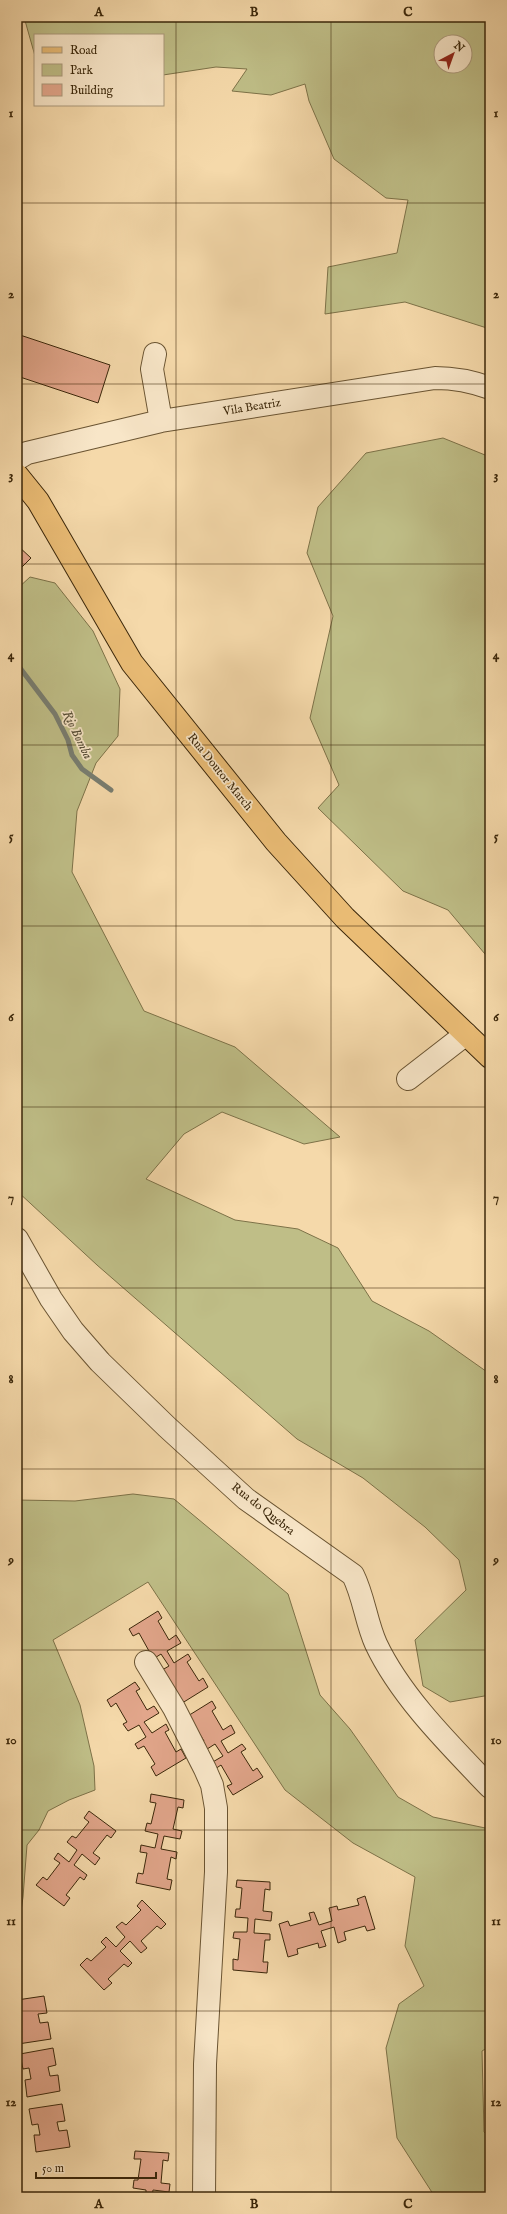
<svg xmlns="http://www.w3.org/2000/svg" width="507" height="2214" viewBox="0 0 507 2214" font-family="'IM FELL English',serif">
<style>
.green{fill:#bfbe87;stroke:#7d7248;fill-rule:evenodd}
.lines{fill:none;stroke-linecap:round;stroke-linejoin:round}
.stream{stroke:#787d70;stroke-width:5}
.building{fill:#e2a68b;stroke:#3b270a}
.minor-casing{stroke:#6a5432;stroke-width:24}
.major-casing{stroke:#3b270a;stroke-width:24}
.minor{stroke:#f8e6c8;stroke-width:22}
.major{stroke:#eabc75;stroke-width:22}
.grid{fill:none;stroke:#3b270a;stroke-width:1;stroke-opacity:0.55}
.labels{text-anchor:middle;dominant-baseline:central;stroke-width:3.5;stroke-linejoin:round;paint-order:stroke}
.street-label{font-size:12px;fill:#3b270a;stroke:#f8e6c8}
.water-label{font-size:13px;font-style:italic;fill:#544b34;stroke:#f8e6c8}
.neatline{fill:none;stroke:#3b270a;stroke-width:1.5}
.grid-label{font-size:13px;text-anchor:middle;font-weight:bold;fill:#3b270a}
</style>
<rect width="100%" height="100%" fill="#f5d9aa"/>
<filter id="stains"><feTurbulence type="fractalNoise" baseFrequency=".005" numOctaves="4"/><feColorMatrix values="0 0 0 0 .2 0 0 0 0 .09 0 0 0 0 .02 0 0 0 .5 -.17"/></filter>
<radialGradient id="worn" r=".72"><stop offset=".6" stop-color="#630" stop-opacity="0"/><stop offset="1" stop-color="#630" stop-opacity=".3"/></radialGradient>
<path class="green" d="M 24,17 L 490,17 L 490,329 L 405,302 L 325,314 L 328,267 L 397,253 L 408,200 L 386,198 L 334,159 L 309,101 L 305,84 L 271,95 L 232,91 L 247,69 L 216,67 L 163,75 L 163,35 L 35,35 L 35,56 ZM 441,42 L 465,42 L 465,66 L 441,66 Z
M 443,438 L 490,457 L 490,960 L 448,910 L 403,891 L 318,808 L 339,785 L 310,718 L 333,616 L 307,553 L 318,507 L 366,453 Z
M 30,577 L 55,583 L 93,631 L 120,689 L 118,736 L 96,763 L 77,811 L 72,872 L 144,1011 L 235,1047 L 340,1137 L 304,1144 L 222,1112 L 184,1134 L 146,1179 L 235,1220 L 298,1229 L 338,1248 L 372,1301 L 429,1331 L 490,1374 L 490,1695 L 450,1702 L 423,1686 L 415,1640 L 466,1590 L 459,1560 L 425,1527 L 363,1478 L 297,1439 L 97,1265 L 17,1191 L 17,589 Z
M 133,1494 L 174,1499 L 288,1594 L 320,1695 L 350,1729 L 398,1797 L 433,1817 L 490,1829 L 490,2046 L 482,2051 L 484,2132 L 490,2138 L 490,2197 L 435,2197 L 397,2138 L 386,2048 L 399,2004 L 424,1986 L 405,1946 L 415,1877 L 353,1843 L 285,1790 L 148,1582 L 53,1640 L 80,1705 L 94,1766 L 95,1790 L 69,1800 L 48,1811 L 39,1830 L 27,1845 L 23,1897 L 20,1918 L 17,1923 L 17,1500 L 75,1501 Z"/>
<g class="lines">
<path class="stream" d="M 17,664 L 55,714 L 68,740 L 72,755 L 82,769 L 111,790"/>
</g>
<path class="building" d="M 17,334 L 110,365 L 98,403 L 17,376 Z
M 17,545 L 31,558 L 18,571 L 17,570 Z
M 158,1611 L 162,1618 L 158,1621 L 169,1640 L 176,1635 L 181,1643 L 167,1651 L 174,1663 L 188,1654 L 191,1659 L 187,1662 L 199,1681 L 203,1678 L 208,1687 L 179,1705 L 157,1673 L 169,1666 L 161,1654 L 150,1661 L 146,1654 L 149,1651 L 139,1633 L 133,1636 L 129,1629 Z
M 135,1682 L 140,1689 L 136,1691 L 147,1710 L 154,1706 L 159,1713 L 144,1722 L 152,1733 L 166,1724 L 169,1730 L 165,1732 L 176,1752 L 181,1749 L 186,1758 L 156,1776 L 151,1767 L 155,1764 L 144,1746 L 138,1749 L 135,1744 L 146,1737 L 139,1725 L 128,1731 L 123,1724 L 127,1722 L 116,1703 L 111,1707 L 107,1700 Z
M 212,1701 L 216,1708 L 212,1711 L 223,1730 L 231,1725 L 235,1733 L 221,1741 L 228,1753 L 242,1744 L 246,1749 L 241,1752 L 253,1771 L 257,1768 L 263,1777 L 233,1795 L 227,1786 L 232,1784 L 221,1765 L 215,1769 L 211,1763 L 223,1756 L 215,1744 L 204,1751 L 200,1744 L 204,1741 L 193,1723 L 183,1719 Z
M 151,1794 L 184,1800 L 183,1808 L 178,1807 L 173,1829 L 182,1831 L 180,1839 L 164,1836 L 161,1849 L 177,1852 L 176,1859 L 171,1857 L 167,1879 L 172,1880 L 170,1890 L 136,1883 L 138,1873 L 143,1874 L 147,1853 L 140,1852 L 141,1845 L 155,1848 L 158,1834 L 145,1831 L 147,1823 L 151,1824 L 156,1803 L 150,1802 Z
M 89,1811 L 116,1831 L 111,1838 L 107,1835 L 93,1853 L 100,1858 L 95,1865 L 82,1854 L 74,1865 L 87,1875 L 84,1880 L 80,1877 L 66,1895 L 70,1898 L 64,1906 L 36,1885 L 43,1877 L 47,1880 L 60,1863 L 54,1859 L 58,1853 L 69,1862 L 77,1850 L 67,1842 L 72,1836 L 76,1838 L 89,1822 L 84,1818 Z
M 237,1880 L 270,1882 L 270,1890 L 265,1889 L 263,1911 L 272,1912 L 271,1921 L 255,1919 L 254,1933 L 270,1934 L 270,1940 L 265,1940 L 263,1962 L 268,1962 L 267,1973 L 233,1970 L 233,1959 L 238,1960 L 240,1939 L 233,1938 L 234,1932 L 247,1932 L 248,1918 L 235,1917 L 236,1909 L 240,1909 L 242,1888 L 236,1887 Z
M 365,1896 L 375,1929 L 367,1931 L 365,1926 L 344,1932 L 346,1940 L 338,1943 L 334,1927 L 321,1931 L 326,1946 L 319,1948 L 318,1943 L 297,1949 L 298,1954 L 288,1957 L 279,1924 L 288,1921 L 290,1926 L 311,1920 L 309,1913 L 314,1912 L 319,1925 L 332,1921 L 329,1908 L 337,1906 L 338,1910 L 359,1905 L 357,1899 Z
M 142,1900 L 166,1924 L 161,1929 L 157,1926 L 141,1941 L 147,1948 L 141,1953 L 130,1941 L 120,1951 L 132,1963 L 128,1967 L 124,1964 L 108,1979 L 112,1983 L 104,1990 L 80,1965 L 87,1958 L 91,1961 L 106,1947 L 101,1942 L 106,1937 L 116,1947 L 125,1937 L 116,1927 L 122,1922 L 126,1925 L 141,1910 L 137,1906 Z
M 44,1996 L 47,2013 L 38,2014 L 40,2023 L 48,2022 L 51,2039 L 18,2044 L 17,2027 L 21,2026 L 20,2015 L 17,2016 L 17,2000 Z
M 53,2048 L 56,2065 L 48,2067 L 50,2076 L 58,2075 L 60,2091 L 27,2097 L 25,2080 L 31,2079 L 29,2068 L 23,2069 L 20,2054 Z
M 62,2104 L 65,2121 L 57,2122 L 59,2131 L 67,2130 L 70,2147 L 36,2152 L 34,2135 L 40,2135 L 38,2124 L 32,2125 L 29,2109 Z
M 135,2151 L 169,2153 L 168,2161 L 163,2160 L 161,2183 L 170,2184 L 169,2192 L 153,2190 L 152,2197 L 146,2197 L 146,2190 L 133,2188 L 134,2180 L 138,2180 L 141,2159 L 134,2159 Z"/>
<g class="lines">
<defs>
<path id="minor" d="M 155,354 L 152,369 L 161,421
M 17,459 L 27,453 L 161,421 L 435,378 C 455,378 471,381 490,388
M 408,1079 L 466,1034
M 17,1239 L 51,1299 L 73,1331 L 100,1362 L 167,1427 L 246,1499 L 353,1575 C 364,1597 366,1622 376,1644 C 401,1697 450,1745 490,1787
M 146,1662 L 174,1708 L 205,1769 L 212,1785 L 216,1808 L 216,1872 L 205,2064 L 204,2197"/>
<path id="major" d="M 17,475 L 38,501 L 132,663 L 276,842 L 345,918 L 490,1057"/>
</defs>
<use href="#minor" class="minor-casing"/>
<use href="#major" class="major-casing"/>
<use href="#minor" class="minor"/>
<use href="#major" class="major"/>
</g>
<path class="grid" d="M 176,17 L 176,2197M 331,17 L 331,2197M 17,203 L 490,203M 17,384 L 490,384M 17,564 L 490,564M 17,745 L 490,745M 17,926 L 490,926M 17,1107 L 490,1107M 17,1288 L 490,1288M 17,1469 L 490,1469M 17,1650 L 490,1650M 17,1830 L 490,1830M 17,2011 L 490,2011"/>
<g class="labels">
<g class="street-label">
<text transform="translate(252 407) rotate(-9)">Vila Beatriz</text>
<text transform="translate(220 772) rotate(51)">Rua Doutor March</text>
<text transform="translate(263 1509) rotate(38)">Rua do Quebra</text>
</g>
<g class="water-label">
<text transform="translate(77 735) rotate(64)">Rio Bomba</text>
</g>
</g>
<rect width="507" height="2214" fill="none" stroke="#f5d9aa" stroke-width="44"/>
<rect x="34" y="34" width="130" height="72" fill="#f8e6c8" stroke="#ac9a7c"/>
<rect x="42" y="47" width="20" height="6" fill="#eabc75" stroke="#ac9a7c"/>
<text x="70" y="54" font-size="12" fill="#3b270a">Road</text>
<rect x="42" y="64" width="20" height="12" fill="#bfbe87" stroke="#ac9a7c"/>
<text x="70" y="74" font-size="12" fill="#3b270a">Park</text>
<rect x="42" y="84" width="20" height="12" fill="#e2a68b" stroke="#ac9a7c"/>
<text x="70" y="94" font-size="12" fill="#3b270a">Building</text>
<g transform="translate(453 54) rotate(41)"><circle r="19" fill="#f8e6c8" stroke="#ac9a7c"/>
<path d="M0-3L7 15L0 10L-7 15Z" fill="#8f2418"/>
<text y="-6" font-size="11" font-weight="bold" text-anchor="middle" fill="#3b270a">N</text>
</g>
<path d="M36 2172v6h120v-6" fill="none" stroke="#3b270a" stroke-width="2"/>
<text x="42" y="2172" font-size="12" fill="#3b270a" stroke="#f8e6c8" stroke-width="3" paint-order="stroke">50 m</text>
<rect x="22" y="22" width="463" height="2170" class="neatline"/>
<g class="grid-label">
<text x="99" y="16">A</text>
<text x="254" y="16">B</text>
<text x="408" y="16">C</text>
<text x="11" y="117">1</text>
<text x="496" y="117">1</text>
<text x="11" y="298">2</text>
<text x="496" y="298">2</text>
<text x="11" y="479">3</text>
<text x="496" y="479">3</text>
<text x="11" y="659">4</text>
<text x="496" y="659">4</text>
<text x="11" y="840">5</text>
<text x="496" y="840">5</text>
<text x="11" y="1021">6</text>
<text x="496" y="1021">6</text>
<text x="11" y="1202">7</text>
<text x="496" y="1202">7</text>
<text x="11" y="1383">8</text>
<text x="496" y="1383">8</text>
<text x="11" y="1564">9</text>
<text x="496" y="1564">9</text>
<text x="11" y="1744">10</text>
<text x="496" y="1744">10</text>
<text x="11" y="1925">11</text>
<text x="496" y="1925">11</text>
<text x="11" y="2106">12</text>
<text x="496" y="2106">12</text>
<text x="99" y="2208">A</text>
<text x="254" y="2208">B</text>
<text x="408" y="2208">C</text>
</g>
<rect width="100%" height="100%" filter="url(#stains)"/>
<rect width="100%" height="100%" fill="url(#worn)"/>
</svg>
